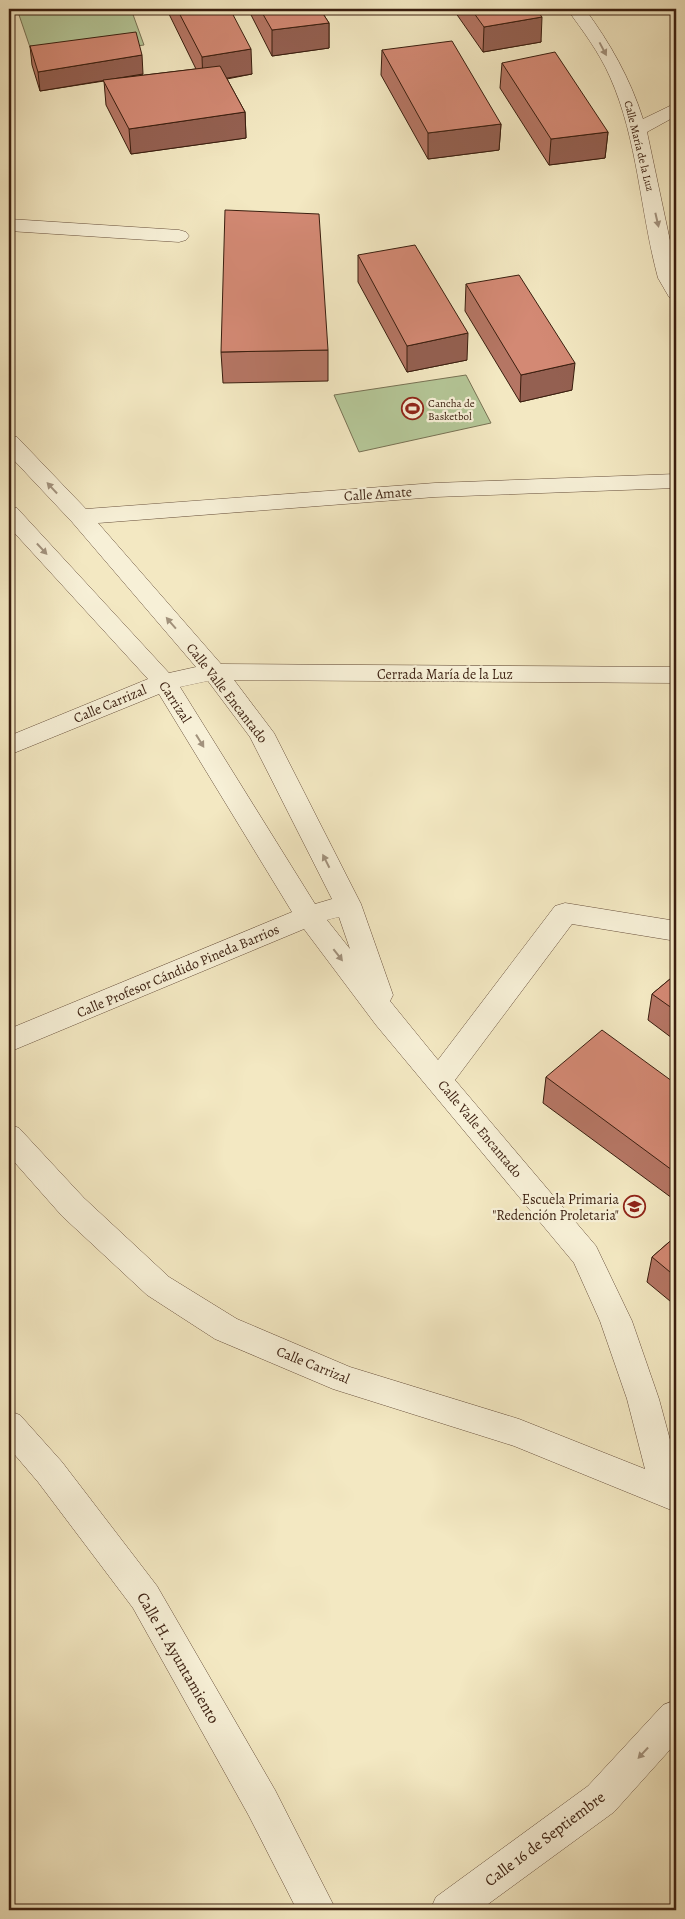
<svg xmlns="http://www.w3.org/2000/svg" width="685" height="1919" viewBox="0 0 685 1919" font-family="Alegreya,serif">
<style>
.green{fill:#b5c798;stroke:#787254}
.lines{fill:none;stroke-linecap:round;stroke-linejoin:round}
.minor-casing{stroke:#68503c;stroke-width:1}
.minor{fill:#f7f0d7;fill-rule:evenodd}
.wall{fill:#b57664;stroke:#3a1e0f}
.shaded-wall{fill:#946051;stroke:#3a1e0f}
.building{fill:#d38974;stroke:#3a1e0f}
.oneway{fill:#a2927d}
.labels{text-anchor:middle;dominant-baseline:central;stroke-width:4.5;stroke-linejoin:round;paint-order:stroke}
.far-street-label{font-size:11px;fill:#3a1e0f;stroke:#f7f0d7}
.far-poi-label{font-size:11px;fill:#3a1e0f;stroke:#f7f0d7;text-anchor:start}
.street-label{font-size:14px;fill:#3a1e0f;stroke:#f7f0d7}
.poi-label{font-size:14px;fill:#3a1e0f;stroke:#f7f0d7;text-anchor:end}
.near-street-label{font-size:16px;fill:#3a1e0f;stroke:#f7f0d7}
</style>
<rect width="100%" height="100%" fill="#f3e8c2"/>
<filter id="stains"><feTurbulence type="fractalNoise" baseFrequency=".004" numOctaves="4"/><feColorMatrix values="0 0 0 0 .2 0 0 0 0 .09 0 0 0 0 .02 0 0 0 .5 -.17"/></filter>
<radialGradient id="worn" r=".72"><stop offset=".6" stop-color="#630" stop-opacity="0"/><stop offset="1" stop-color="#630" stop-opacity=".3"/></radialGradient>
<path class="green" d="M 17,9 L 131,9 L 144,45 L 34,59 Z
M 466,375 L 491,423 L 359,452 L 334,395 Z"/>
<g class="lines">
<defs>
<path id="minor" d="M 567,9 L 585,9 C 610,43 630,78 643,119 L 676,103 L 676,116 L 647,132 L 676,269 L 676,299 L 669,297 L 658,278 C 640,211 638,140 610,77 C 599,52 583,31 567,9 Z
M 9,219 L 179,230 L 186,232 L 189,236 L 186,240 L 179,242 L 9,231 Z
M 9,435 L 17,437 L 86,509 L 435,483 L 676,474 L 676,488 L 435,497 L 98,523 L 221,664 L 676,667 L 676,683 L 234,680 L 274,733 L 361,904 L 393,995 L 390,1001 L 438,1060 L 555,906 L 565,903 L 676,921 L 676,941 L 572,924 L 455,1080 L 596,1246 L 632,1321 L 659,1399 L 676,1462 L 676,1512 L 514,1446 L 333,1389 L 215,1339 L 147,1295 L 62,1216 L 9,1156 L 9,1124 L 19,1128 L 84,1198 L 169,1277 L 237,1319 L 350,1367 L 519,1419 L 645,1469 L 627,1399 L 600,1321 L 574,1263 L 376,1025 L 304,929 L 9,1052 L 9,1029 L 292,912 L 159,694 L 9,755 L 9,736 L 148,679 L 9,527 L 9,506 L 17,508 L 169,673 L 196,667 L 72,522 L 9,455 ZM 208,681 L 250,737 L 332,899 L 315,904 L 180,687 ZM 339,917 L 350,949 L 327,920 Z
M 9,1411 L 20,1415 L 62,1462 L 157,1586 L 275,1790 L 336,1910 L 297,1910 L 249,1816 L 133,1608 L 38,1482 L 9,1448 Z
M 676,1700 L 676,1743 L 614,1812 L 480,1910 L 430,1910 L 436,1897 L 588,1786 L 663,1705 Z"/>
</defs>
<use href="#minor" class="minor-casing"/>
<use href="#minor" class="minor"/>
</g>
<path class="wall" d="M 167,9 L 230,9 L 252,74 L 227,79 L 245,112 L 246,138 L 131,154 L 106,105 L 104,81 L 40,91 L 32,65 L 30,46 L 143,74 L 120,78 L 196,69 L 168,12 Z
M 248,9 L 320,9 L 329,23 L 329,48 L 272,56 Z
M 453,9 L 536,9 L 541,42 L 483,52 Z
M 382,50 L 501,124 L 499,150 L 428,159 L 381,75 Z
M 502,63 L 608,132 L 605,158 L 549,165 L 500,88 Z
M 676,157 L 676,170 L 675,167 Z
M 358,255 L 467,360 L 407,372 L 358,282 Z
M 466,284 L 572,390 L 520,402 L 465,311 Z
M 328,350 L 328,381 L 223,383 L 221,352 Z
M 676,974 L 676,1041 L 648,1020 L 652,994 Z
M 546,1077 L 676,1084 L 676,1201 L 543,1103 Z
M 676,1236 L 676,1306 L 647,1282 L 652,1257 Z"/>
<path class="shaded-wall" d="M 542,17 L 541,42 L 483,52 L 484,27 Z
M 329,23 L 329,48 L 272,56 L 272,30 Z
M 251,49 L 252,74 L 203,82 L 202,57 Z
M 142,55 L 143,74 L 40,91 L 38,72 Z
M 245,112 L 246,138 L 131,154 L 129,129 Z
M 501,124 L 499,150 L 428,159 L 428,133 Z
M 608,132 L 605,158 L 549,165 L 551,139 Z
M 468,333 L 467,360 L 407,372 L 407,346 Z
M 575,363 L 572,390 L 520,402 L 521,375 Z"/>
<path class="building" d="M 177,9 L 230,9 L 251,49 L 202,57 Z
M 260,9 L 320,9 L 329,23 L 272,30 Z
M 471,9 L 536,9 L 542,17 L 484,27 Z
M 136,32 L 142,55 L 38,72 L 30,46 Z
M 452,41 L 501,124 L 428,133 L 382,50 Z
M 555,52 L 608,132 L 551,139 L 502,63 Z
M 220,66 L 245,112 L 129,129 L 103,80 Z
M 225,210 L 319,214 L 328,350 L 221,352 Z
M 415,245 L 468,333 L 407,346 L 358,255 Z
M 519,275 L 575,363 L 521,375 L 466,284 Z
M 676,974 L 676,1011 L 652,994 Z
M 602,1030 L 676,1084 L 676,1173 L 546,1077 Z
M 676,1236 L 676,1277 L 652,1257 Z"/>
<defs><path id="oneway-solid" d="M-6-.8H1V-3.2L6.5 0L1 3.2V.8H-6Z" transform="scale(1.25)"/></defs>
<g class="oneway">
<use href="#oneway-solid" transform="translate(603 49) rotate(62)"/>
<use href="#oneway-solid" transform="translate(657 220) rotate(77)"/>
<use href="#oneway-solid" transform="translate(52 488) rotate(-133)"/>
<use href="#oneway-solid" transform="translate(42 549) rotate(47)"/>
<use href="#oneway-solid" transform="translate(171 623) rotate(-131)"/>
<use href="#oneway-solid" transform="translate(200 741) rotate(58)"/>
<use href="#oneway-solid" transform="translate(326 861) rotate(-117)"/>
<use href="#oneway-solid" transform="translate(338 955) rotate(52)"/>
<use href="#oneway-solid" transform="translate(643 1753) rotate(133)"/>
</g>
<defs>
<symbol id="stadium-ring" viewBox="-11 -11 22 22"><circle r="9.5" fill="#f7f0d7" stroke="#8f2418" stroke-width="1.5"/><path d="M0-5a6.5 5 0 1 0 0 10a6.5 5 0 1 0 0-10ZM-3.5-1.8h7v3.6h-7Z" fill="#8f2418"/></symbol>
<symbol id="school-ring" viewBox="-11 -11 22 22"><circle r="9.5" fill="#f7f0d7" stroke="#8f2418" stroke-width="1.5"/><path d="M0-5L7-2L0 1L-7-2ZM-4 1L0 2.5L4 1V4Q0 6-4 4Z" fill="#8f2418"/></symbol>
</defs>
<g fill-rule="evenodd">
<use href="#stadium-ring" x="400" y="396" width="25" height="25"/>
<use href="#school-ring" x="622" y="1194" width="25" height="25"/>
</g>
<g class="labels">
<g class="far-street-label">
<text transform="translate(639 146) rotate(76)">Calle María de la Luz</text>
</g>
<g class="far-poi-label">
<text x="428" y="403">Cancha de<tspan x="428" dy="13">Basketbol</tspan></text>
</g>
<g class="street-label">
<text transform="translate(378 494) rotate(-4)">Calle Amate</text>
<text x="445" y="674">Cerrada María de la Luz</text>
<text transform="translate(227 693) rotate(52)">Calle Valle Encantado</text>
<text transform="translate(175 702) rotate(57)">Carrizal</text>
<text transform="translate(110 704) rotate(-23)">Calle Carrizal</text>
<text transform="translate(178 971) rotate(-23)">Calle Profesor Cándido Pineda Barrios</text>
<text transform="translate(480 1129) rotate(50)">Calle Valle Encantado</text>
<text transform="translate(313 1365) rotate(22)">Calle Carrizal</text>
</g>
<g class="poi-label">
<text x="619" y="1199">Escuela Primaria<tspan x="619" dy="16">"Redención Proletaria"</tspan></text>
</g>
<g class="near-street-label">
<text transform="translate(178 1658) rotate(60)">Calle H. Ayuntamiento</text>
<text transform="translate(545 1839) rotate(-37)">Calle 16 de Septiembre</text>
</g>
</g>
<rect width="685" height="1919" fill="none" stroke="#f3e8c2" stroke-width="30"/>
<rect x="10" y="10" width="665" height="1899" fill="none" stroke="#3a1e0f" stroke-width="2.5"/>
<rect x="15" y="15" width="655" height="1889" fill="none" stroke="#3a1e0f"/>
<rect width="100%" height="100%" filter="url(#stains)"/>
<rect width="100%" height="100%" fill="url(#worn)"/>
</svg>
